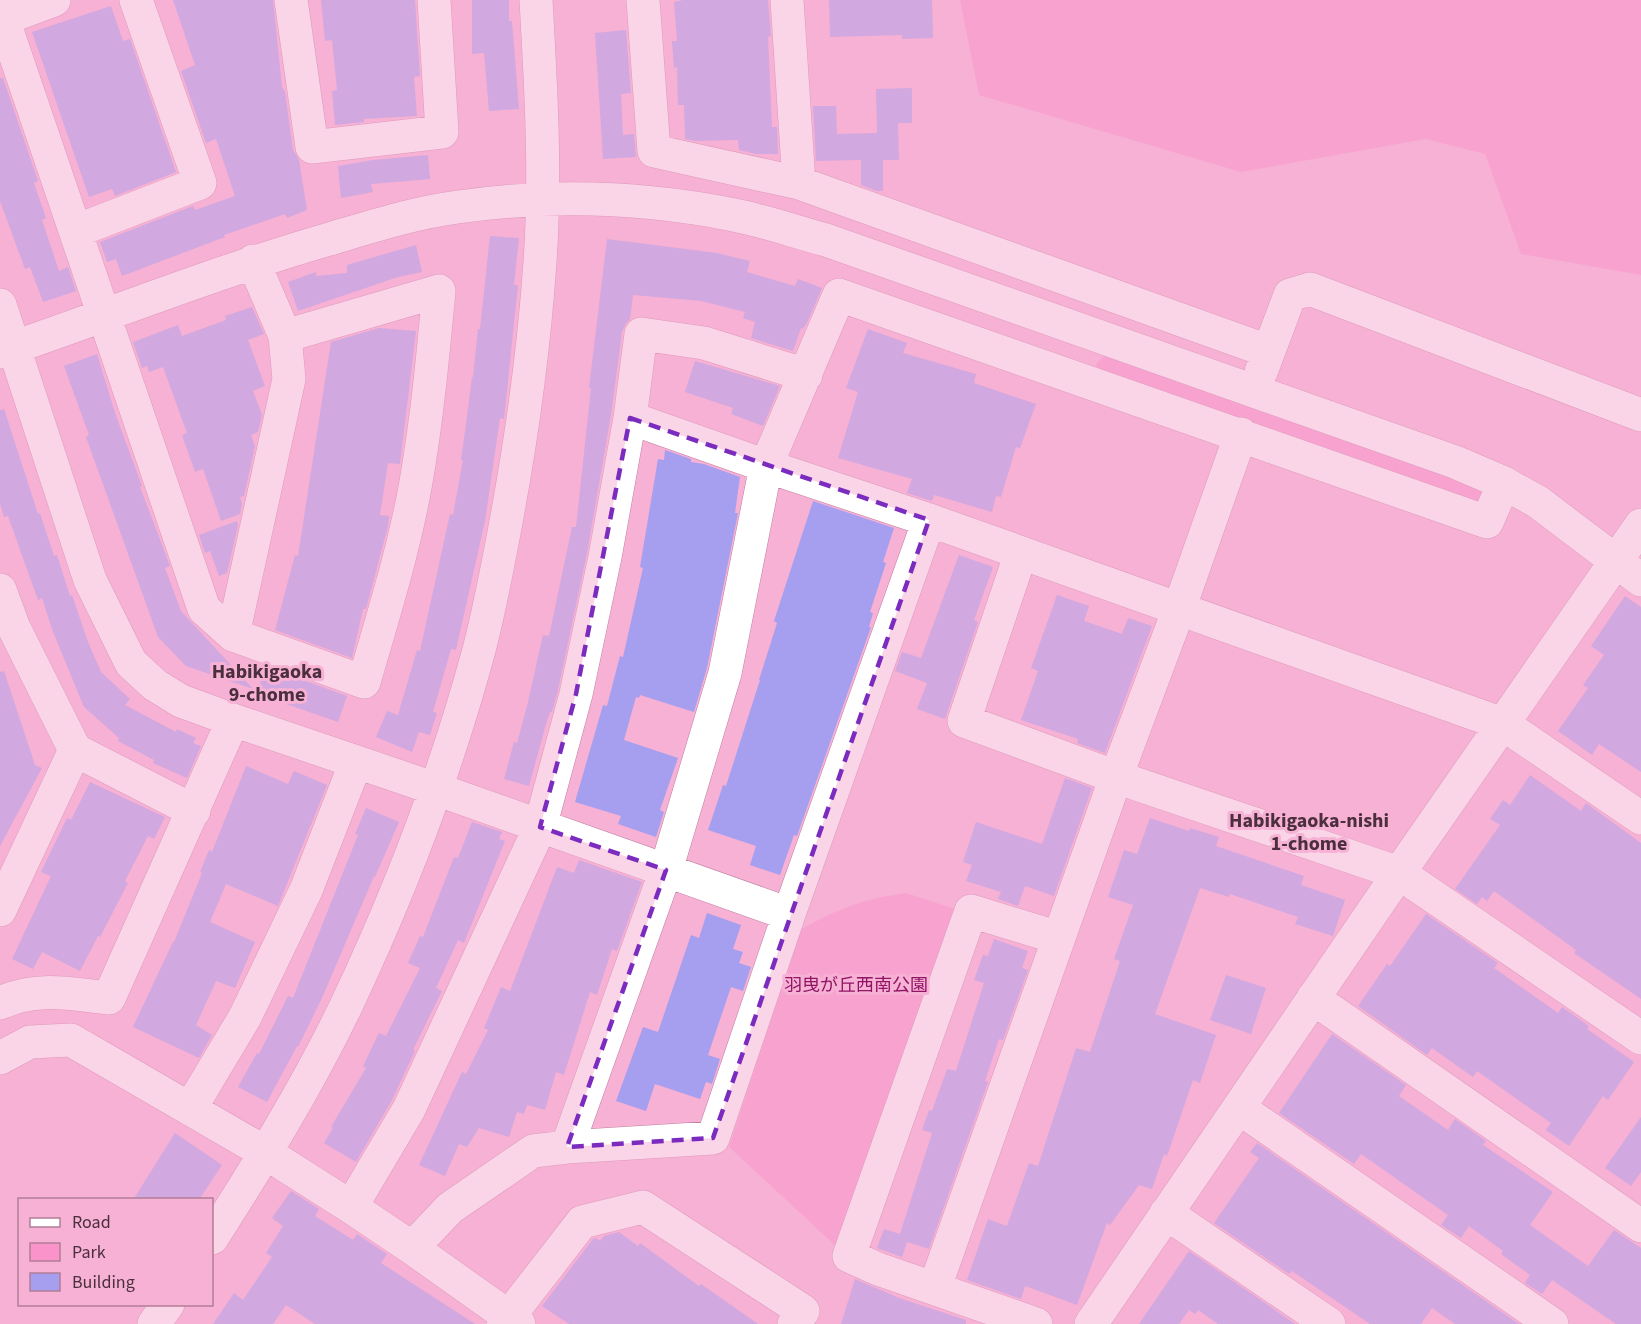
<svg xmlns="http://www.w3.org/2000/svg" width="1641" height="1324" viewBox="0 0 1641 1324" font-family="'Source Sans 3','Noto Sans JP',sans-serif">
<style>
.green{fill:#fa93ca}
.building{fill:#a69eef}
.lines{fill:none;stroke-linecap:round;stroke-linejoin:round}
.minor-casing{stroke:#c07fa0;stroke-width:34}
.minor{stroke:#fff;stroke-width:33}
.marked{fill:none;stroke:#7b2cbf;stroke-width:4.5;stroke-dasharray:12 8;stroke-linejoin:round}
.labels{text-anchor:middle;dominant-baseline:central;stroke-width:6;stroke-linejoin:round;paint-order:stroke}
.park-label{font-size:18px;fill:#911465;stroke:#f6b1d4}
.neighbourhood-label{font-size:20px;font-weight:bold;fill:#4b2f3e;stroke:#f6b1d4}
</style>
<rect width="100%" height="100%" fill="#f6b1d4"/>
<path class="green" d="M 960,0 L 1641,0 L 1641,275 L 1521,254 L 1485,154 L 1426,139 L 1241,172 L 979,95 Z
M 1107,353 L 1486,486 L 1480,509 L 1100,376 L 1096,364 Z
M 906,893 L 958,910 L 838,1248 L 729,1147 L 800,930 C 837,909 863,899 906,893 Z"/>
<path class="building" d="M 173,0 L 273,0 L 282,87 L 285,92 L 293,150 L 299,160 L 307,210 L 287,218 L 285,214 L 224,235 L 225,237 L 122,276 L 116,259 L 107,262 L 100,242 L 193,206 L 195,210 L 235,196 L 216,139 L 206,143 L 181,71 L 195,65 Z
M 321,0 L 415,0 L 420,76 L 414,77 L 417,116 L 364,119 L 364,122 L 335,125 L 332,91 L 337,90 L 332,40 L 325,41 Z
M 472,0 L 509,0 L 509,21 L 512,21 L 519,109 L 489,111 L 484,53 L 472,54 Z
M 683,0 L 768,0 L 771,36 L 768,37 L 772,127 L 777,127 L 778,154 L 756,154 L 739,150 L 738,140 L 695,141 L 685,139 L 684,105 L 678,105 L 677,67 L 674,68 L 672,41 L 677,41 L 674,2 Z
M 829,0 L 932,0 L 933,38 L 902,39 L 902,35 L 830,37 Z
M 111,6 L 123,41 L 130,39 L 176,172 L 115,196 L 112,189 L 89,197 L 32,32 Z
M 626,30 L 631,93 L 621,94 L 623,135 L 634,134 L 636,157 L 603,159 L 595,33 Z
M 0,78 L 3,78 L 38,181 L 34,183 L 46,218 L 42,220 L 59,271 L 68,267 L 76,291 L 43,302 L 30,267 L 25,269 L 0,201 Z
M 912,88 L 912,123 L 898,123 L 899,160 L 883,160 L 883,191 L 877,191 L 861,185 L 861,160 L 816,161 L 813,106 L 836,106 L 837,134 L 877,133 L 876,89 Z
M 428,155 L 430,179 L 371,184 L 373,192 L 341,198 L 338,166 L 373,160 Z
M 490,236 L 519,238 L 514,285 L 518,285 L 504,419 L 500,418 L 485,521 L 456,650 L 451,649 L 433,712 L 437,713 L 430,735 L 419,732 L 412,752 L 376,737 L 387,711 L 398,715 L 417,650 L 420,651 L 450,514 L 453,515 L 463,460 L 461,460 L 466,424 L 472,377 L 473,377 L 478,329 L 480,329 Z
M 607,239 L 717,253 L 750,261 L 747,272 L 795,286 L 798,279 L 822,288 L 807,323 L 803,329 L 801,328 L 793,351 L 751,338 L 755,322 L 743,318 L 745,312 L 701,301 L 633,295 L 630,319 L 626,323 L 622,332 L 611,415 L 587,553 L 558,690 L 552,712 L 550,712 L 546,724 L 529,786 L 504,779 L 514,742 L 517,743 L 527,706 L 543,635 L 549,636 L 572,527 L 576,527 L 591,388 L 589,388 Z
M 416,245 L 422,272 L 398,277 L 298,311 L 288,282 L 316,272 L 316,276 L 347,273 L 347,265 Z
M 252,307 L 264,334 L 248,340 L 265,386 L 253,391 L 262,415 L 258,432 L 251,435 L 255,446 L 244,496 L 240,497 L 242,504 L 240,514 L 221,521 L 203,469 L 195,472 L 182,435 L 187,433 L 163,367 L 149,372 L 147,366 L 142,368 L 133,342 L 178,325 L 182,336 L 226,320 L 225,316 Z
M 379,328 L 416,331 L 400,464 L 388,463 L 380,515 L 389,516 L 388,526 L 366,609 L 363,609 L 352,658 L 275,630 L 295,555 L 298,556 L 331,342 Z
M 868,329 L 907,343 L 903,353 L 976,374 L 974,383 L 1036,404 L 1020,448 L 1016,447 L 1001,497 L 996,496 L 992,512 L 934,495 L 932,501 L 907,493 L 912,479 L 838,458 L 858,392 L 846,388 Z
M 97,354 L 115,413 L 142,486 L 140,487 L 170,566 L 165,568 L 181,611 L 253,689 L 186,666 L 158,637 L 86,437 L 89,435 L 64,366 Z
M 695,361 L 780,386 L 763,426 L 731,414 L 733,408 L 685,392 Z
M 4,409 L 38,514 L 40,513 L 54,556 L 57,555 L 70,596 L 72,595 L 88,642 L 101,672 L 130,699 L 125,705 L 176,732 L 177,729 L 196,738 L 193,743 L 201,746 L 187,778 L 153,763 L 154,760 L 118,741 L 119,738 L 84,707 L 53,632 L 42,598 L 38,600 L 8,516 L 4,517 L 0,504 L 0,410 Z
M 665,450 L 691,459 L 691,462 L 704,464 L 740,477 L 735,513 L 738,513 L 707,668 L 694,712 L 640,695 L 639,698 L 636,697 L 624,740 L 678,758 L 660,810 L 664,812 L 656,837 L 618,824 L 621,816 L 575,802 L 603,705 L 607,706 L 620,656 L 623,657 L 643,568 L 640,567 L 658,459 L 664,460 Z
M 813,501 L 894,528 L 883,562 L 886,563 L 870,612 L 873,613 L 869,627 L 871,627 L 797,836 L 794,835 L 780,875 L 750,865 L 756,846 L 708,830 L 723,785 L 726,786 L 760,680 L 759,680 L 777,623 L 774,621 Z
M 237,521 L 238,525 L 227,573 L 219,576 L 210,551 L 205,553 L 199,535 Z
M 959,555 L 993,567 L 974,620 L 978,622 L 945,719 L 917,709 L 927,683 L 895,671 L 902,652 L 921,658 Z
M 1057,595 L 1089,606 L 1084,621 L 1122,634 L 1128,618 L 1152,626 L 1105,753 L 1077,743 L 1078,739 L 1021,720 L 1038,671 L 1031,668 Z
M 1625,596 L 1641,607 L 1641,772 L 1599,744 L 1592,755 L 1558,731 L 1588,688 L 1583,685 L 1604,655 L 1591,646 Z
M 265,666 L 347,696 L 338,722 L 263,696 L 259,687 Z
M 4,671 L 35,765 L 42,768 L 0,846 L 0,672 Z
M 246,766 L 288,784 L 294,771 L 327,785 L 278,906 L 226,884 L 210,922 L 255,942 L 235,988 L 216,981 L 196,1025 L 212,1035 L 199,1058 L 133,1027 L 173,942 L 174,942 L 202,873 L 200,872 L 209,850 L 212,852 Z
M 1530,775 L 1581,811 L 1586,803 L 1641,843 L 1641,999 L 1574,953 L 1576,950 L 1494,891 L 1487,901 L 1482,897 L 1477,904 L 1455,889 L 1500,825 L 1490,819 L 1503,800 L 1510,805 Z
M 1065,778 L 1092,788 L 1054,896 L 1025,886 L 1018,906 L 998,899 L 1001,892 L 966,881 L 972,865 L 963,862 L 976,822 L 1042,844 Z
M 90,782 L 165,817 L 154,839 L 148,836 L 125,881 L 128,883 L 100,937 L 98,936 L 80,971 L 42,952 L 33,969 L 12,959 L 51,876 L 41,872 L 67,818 L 71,820 Z
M 366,808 L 399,822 L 375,877 L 374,876 L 322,998 L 298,1047 L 297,1046 L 267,1102 L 238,1087 L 257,1053 L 259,1054 L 288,996 L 293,998 L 358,835 L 355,834 Z
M 1150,818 L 1189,831 L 1190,828 L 1219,837 L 1216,846 L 1304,876 L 1301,885 L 1345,900 L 1333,936 L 1295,924 L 1298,917 L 1230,894 L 1229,897 L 1200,888 L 1155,1014 L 1216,1035 L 1200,1083 L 1193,1080 L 1167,1156 L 1164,1154 L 1152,1189 L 1139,1185 L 1110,1225 L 1107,1223 L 1077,1305 L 1025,1286 L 1021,1299 L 967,1280 L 988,1219 L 1007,1226 L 1029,1163 L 1038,1166 L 1076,1048 L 1090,1052 L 1120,961 L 1114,959 L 1133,905 L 1108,897 L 1124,850 L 1137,854 Z
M 472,822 L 502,832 L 499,839 L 505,841 L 464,943 L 458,940 L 436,988 L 442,991 L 413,1050 L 415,1051 L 392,1100 L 356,1162 L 324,1143 L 333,1128 L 331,1127 L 366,1068 L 363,1066 L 379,1033 L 386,1036 L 420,968 L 408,963 L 420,936 L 423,937 L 454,857 L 458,858 Z
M 579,860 L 642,882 L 617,951 L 612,949 L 597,995 L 590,992 L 564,1075 L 556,1072 L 545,1110 L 527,1105 L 524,1114 L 517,1112 L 509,1137 L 479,1128 L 467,1147 L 459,1144 L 445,1176 L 419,1165 L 462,1072 L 466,1074 L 488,1030 L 484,1028 L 501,987 L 510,991 L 557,867 L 574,873 Z
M 707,913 L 741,925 L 733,949 L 743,952 L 739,963 L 751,967 L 743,991 L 731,987 L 708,1055 L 720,1059 L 712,1084 L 706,1082 L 700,1099 L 655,1084 L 646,1111 L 616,1101 L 643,1027 L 658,1032 L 691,935 L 699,938 Z
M 1426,914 L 1498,963 L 1494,968 L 1558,1013 L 1562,1007 L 1589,1026 L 1587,1029 L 1634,1062 L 1608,1100 L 1603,1096 L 1569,1146 L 1546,1130 L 1551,1123 L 1477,1071 L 1473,1077 L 1432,1048 L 1427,1055 L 1358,1006 L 1387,964 L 1390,966 Z
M 994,939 L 1028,951 L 1022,968 L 1028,970 L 1003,1040 L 999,1039 L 985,1081 L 988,1082 L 929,1249 L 907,1242 L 902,1257 L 877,1248 L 884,1229 L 900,1234 L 932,1133 L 922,1130 L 929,1110 L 932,1111 L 947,1069 L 956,1071 L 984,983 L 974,980 L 983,955 L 988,956 Z
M 1226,975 L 1266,988 L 1251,1034 L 1210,1020 Z
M 1332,1034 L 1406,1085 L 1399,1096 L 1448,1130 L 1455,1119 L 1486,1141 L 1483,1145 L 1553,1192 L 1530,1225 L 1588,1266 L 1614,1230 L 1641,1248 L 1641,1324 L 1616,1324 L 1552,1280 L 1542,1294 L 1525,1283 L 1530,1275 L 1501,1254 L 1503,1251 L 1469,1226 L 1461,1238 L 1441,1225 L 1448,1215 L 1361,1154 L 1354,1164 L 1279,1113 Z
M 1641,1117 L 1641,1172 L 1631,1186 L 1605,1168 Z
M 175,1133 L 222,1165 L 199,1200 L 133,1200 Z
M 1257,1143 L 1519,1324 L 1455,1324 L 1432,1308 L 1421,1324 L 1370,1324 L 1292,1271 L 1289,1274 L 1214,1223 L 1259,1158 L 1250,1152 Z
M 291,1191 L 319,1209 L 315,1216 L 353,1240 L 357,1234 L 387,1254 L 381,1263 L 475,1324 L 315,1324 L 286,1305 L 273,1324 L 213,1324 L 234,1293 L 243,1300 L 272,1257 L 266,1253 L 283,1226 L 272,1218 Z
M 619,1232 L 638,1246 L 640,1243 L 699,1286 L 701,1284 L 758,1324 L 569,1324 L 542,1306 L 593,1239 L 596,1238 L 600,1241 L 604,1236 Z
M 1189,1251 L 1268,1305 L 1295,1324 L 1218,1324 L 1198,1310 L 1195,1314 L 1189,1310 L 1179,1324 L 1139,1324 Z
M 855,1279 L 899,1298 L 966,1320 L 966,1324 L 841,1324 Z"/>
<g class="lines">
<defs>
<path id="minor" d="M 291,0 L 312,147 L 442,132 L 434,0
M 643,0 L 654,151 L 799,183 L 1268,351
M 787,0 L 799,183
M 0,10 L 204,609 L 233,635 L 289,379 L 285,336 L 253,261
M 0,20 L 54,0
M 76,231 L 200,183 L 136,0
M 0,305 L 90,580 L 131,663 L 155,685 L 181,701 L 233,720 L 436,789 L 789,914
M 0,352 C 109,315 216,272 326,240 C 370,227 413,213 458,207 C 549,194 644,197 734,215 C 765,221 796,232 826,240 L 1455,462 L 1504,483 L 1538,502 L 1641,580
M 1261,372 L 1290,295 L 1310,289 L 1641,415
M 1504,483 L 1487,522 L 839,295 L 766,466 L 929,520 L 1503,724 L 1641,818
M 1021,553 L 964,721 L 1116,777 L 1399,873 L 1641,1038
M 0,590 L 14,628 L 75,750 L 194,811
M 233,635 L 364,682 C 383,616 404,550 416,482 C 427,419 433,355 439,291 L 285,336
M 0,910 L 75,750
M 1313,998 L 1641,1226
M 0,1003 C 37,986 70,994 109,998 L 233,720
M 0,1058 L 30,1042 L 71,1040 L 266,1153 L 351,1207 L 412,1248 L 519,1324
M 1239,1108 L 1552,1324
M 190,1109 L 245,1017 L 306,890 L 356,762
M 567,1147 L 666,870 L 725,673 L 766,466 L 630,418
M 351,1207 L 409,1109 L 540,827 L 576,694 L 605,557 L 630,418 L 641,334 L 704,343 L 806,375
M 1166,1213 L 1329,1324
M 212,1238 C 260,1163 307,1087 346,1006 C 400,892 446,772 479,650 C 490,608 498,565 506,522 C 522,436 534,349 540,262 C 546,175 541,87 536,0
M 412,1248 L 450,1208 L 533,1151 L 567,1147 L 713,1138 L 789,914 L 929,520
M 935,1287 L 1116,777 L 1179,609 L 1241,434
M 154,1324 L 168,1304
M 503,1324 L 582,1222 L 643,1207 L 803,1311 L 794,1324
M 1036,1324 L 878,1269 L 849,1256 L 971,911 L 1059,938
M 1091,1324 L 1399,873 L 1641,525"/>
</defs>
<use href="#minor" class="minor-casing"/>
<use href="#minor" class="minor"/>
</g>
<path d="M0 0H1641V1324H0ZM 630,418 L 929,520 L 713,1138 L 567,1147 L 666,870 L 540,827 L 576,694 Z" fill="#f6b1d4" fill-opacity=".55" fill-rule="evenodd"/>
<path class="marked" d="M 630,418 L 929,520 L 713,1138 L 567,1147 L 666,870 L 540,827 L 576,694 Z"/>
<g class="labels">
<g class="park-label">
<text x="856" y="985">羽曳が丘西南公園</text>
</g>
<g class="neighbourhood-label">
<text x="267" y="672">Habikigaoka<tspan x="267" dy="23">9-chome</tspan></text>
<text x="1309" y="821">Habikigaoka-nishi<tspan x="1309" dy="23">1-chome</tspan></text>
</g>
</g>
<rect x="18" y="1198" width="195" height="108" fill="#f6b1d4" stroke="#b27d98" stroke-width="1.5"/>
<rect x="30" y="1218" width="30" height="9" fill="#ffffff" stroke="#b27d98" stroke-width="1.5"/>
<text x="72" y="1228" font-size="18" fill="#4b2f3e">Road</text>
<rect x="30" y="1243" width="30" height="18" fill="#fa93ca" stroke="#b27d98" stroke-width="1.5"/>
<text x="72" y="1258" font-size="18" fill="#4b2f3e">Park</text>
<rect x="30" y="1273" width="30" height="18" fill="#a69eef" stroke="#b27d98" stroke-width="1.5"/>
<text x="72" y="1288" font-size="18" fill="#4b2f3e">Building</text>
</svg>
